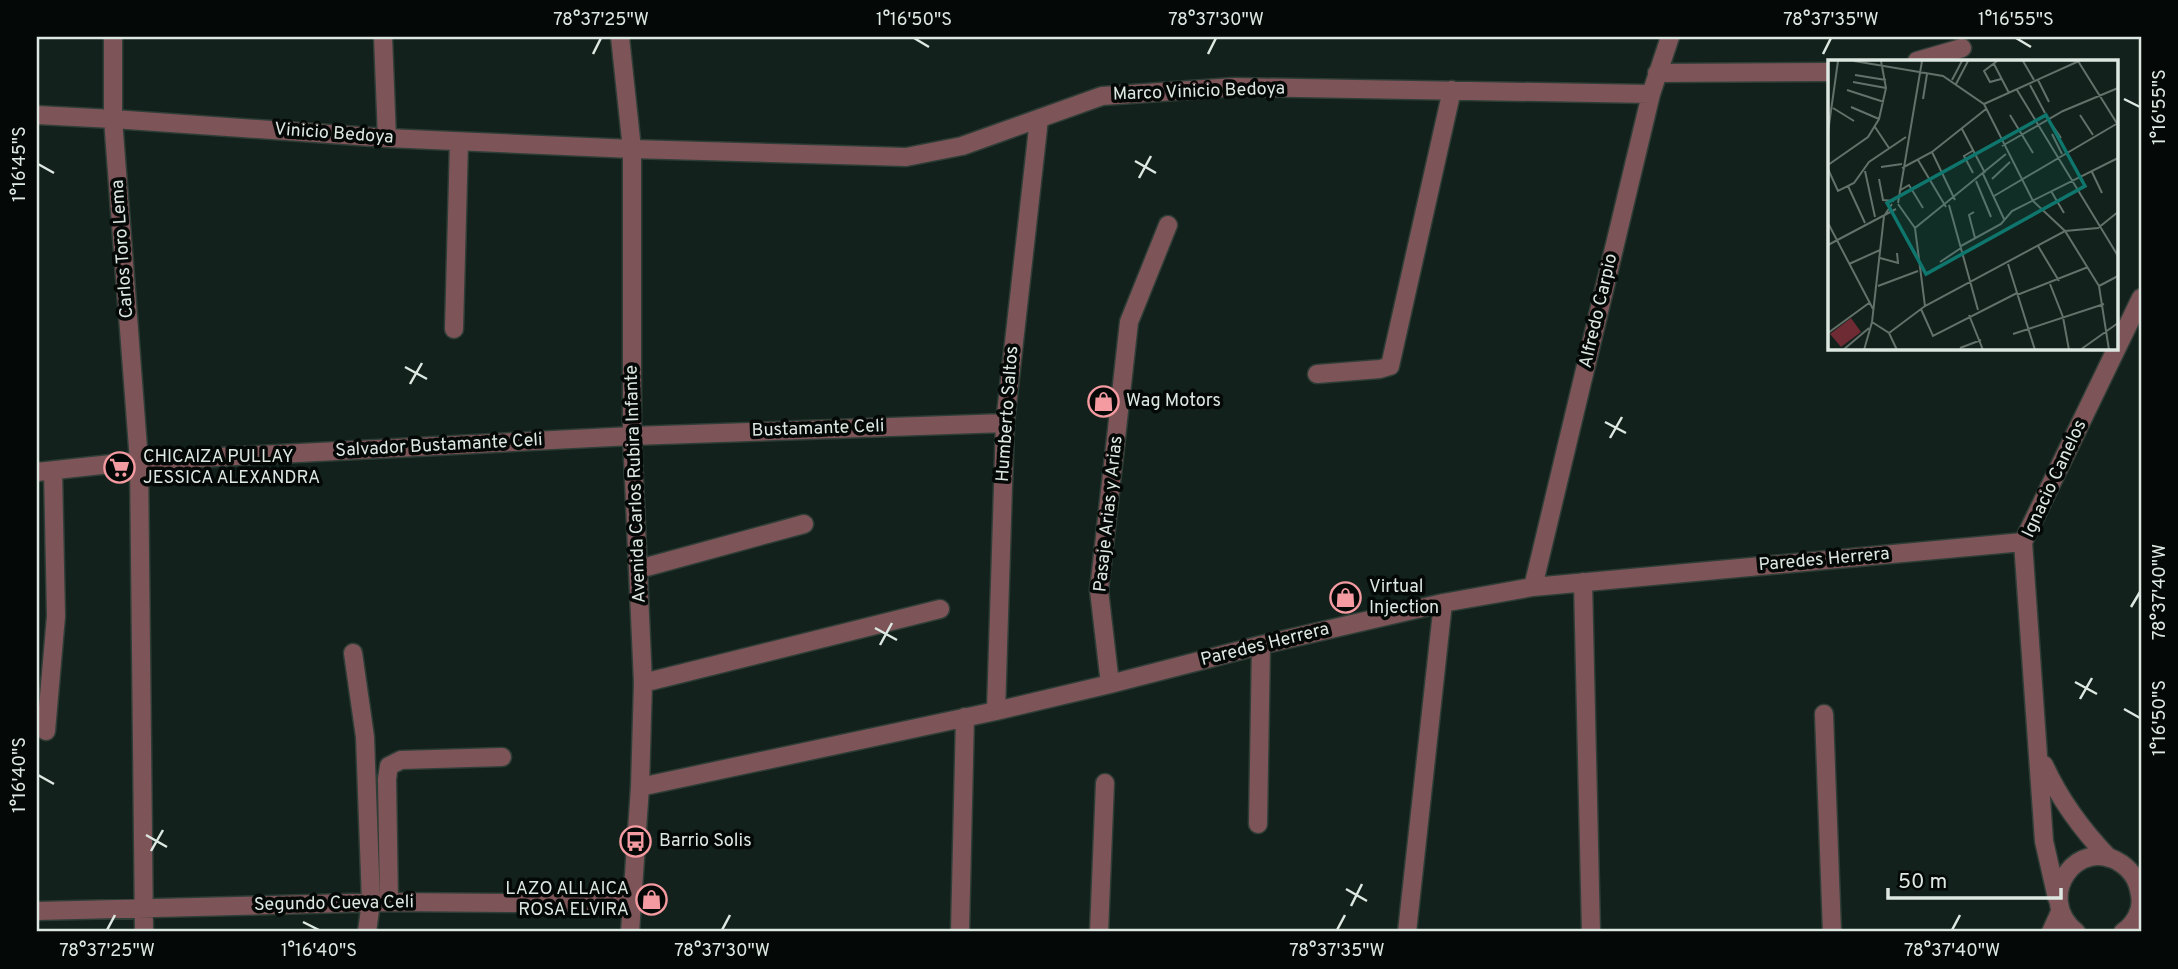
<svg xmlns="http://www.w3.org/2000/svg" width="2178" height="969" viewBox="0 0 2178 969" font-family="Overpass,sans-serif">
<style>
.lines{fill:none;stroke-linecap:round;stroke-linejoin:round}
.minor-casing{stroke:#2f3d37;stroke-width:21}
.tertiary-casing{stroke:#2f3d37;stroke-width:21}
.minor{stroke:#7d5457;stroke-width:18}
.tertiary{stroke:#7d5457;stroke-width:18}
.ticks{fill:none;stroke:#dee8e3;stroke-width:2.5}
.labels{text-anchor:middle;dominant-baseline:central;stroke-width:7;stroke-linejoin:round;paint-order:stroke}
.street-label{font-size:18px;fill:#dee8e3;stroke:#040907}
.poi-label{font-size:18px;fill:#dee8e3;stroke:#040907;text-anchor:start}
.inset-road{fill:none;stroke:#64716b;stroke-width:2}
.view{fill:#0f766e;fill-opacity:0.15;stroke:#0f766e;stroke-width:3.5}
.inset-edge{fill:none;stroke:#dee8e3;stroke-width:3.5}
.neatline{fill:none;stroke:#dee8e3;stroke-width:2.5}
.ticks-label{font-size:18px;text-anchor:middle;fill:#dee8e3}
</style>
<rect width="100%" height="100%" fill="#12211b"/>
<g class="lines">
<defs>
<path id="minor" d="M 113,37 L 113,119 L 139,461 L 144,932
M 383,37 L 387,138
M 1917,61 L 1962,48
M 1657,73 L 1830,72
M 37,115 L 113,119 L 387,138 L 632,149 L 906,157 L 962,146 L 1102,96 L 1234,87 L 1651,94
M 454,329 L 459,142
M 1317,374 L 1380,369 L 1390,366 L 1452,90
M 37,472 L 139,461 L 632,436 L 1005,423
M 639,569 L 804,524
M 1583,582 L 1591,932
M 1533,587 L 1651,94 L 1670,37
M 353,653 L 365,737 L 371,902 L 367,932
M 643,683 L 940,609
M 1110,684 L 1099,590 L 1129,322 L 1168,225
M 996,711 L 1005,423 L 1039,119
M 1824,714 L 1832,932
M 46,731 L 56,616 L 53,471
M 2044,765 C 2060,800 2082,830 2109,858
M 640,787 L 996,711 L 1110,684 L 1261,645 L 1443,603 L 1533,587 L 2023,542
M 1258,824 L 1261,645
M 2057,898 L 2044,841 L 2023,542 L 2141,298
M 389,902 L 387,779 L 389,766 L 401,760 L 502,757
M 37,911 L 389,902 L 632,904
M 960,932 L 965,717
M 1099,932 L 1105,783
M 1407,932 L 1443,603"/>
<path id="tertiary" d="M 620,37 L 632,149 L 632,436 L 643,683 L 640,787 L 630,932
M 2051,932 L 2060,912
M 2076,932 C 2033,897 2078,834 2122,864 C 2133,872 2138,881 2140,895 C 2143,909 2135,924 2123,932"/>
</defs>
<use href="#minor" class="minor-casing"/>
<use href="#tertiary" class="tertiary-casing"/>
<use href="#minor" class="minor"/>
<use href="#tertiary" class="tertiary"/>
</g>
<path class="ticks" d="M 914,38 L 929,47M 2016,38 L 2031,47M 593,54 L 601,38M 1208,54 L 1216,38M 1823,54 L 1831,38M 2124,99 L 2140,107M 1135,161 L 1156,173M 38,164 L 54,173M 1139,178 L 1151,156M 405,367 L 427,379M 410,384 L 422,363M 1605,422 L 1626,433M 1610,438 L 1622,417M 2131,607 L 2140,592M 875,628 L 897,640M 880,645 L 892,623M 2075,682 L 2097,694M 2080,699 L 2092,678M 2124,709 L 2140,718M 38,775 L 54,784M 146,835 L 167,847M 151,851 L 163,830M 1346,889 L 1367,901M 1351,906 L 1362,884M 303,922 L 319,930M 107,930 L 115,915M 722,930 L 730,915M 1337,930 L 1345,915M 1952,930 L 1960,915"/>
<defs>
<symbol id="shop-ring" viewBox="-11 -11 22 22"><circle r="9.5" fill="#040907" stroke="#f49aa1" stroke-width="1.5"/><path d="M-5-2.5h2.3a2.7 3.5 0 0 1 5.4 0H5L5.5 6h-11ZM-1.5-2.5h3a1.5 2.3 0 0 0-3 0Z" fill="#f49aa1"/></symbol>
<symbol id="supermarket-ring" viewBox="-11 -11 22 22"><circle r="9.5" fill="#040907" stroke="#f49aa1" stroke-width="1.5"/><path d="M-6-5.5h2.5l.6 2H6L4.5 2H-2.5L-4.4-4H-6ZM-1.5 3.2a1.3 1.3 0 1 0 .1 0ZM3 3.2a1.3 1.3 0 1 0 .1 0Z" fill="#f49aa1"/></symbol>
<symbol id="bus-ring" viewBox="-11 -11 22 22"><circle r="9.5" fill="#040907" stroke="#f49aa1" stroke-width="1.5"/><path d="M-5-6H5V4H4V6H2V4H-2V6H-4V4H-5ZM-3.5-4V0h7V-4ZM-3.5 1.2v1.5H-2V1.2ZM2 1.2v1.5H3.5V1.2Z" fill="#f49aa1"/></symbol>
</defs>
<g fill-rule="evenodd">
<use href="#shop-ring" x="1086" y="384" width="35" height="35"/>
<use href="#supermarket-ring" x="102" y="450" width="35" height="35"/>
<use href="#shop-ring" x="1328" y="580" width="35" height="35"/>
<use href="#bus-ring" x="618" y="824" width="35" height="35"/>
<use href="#shop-ring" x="634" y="882" width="35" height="35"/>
</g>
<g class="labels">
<g class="street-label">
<text transform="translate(1199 92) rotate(-2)">Marco Vinicio Bedoya</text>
<text transform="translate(334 134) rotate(4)">Vinicio Bedoya</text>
<text transform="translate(123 249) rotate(-94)">Carlos Toro Lema</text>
<text transform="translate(1599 311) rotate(-77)">Alfredo Carpio</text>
<text transform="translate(1008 414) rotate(-86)">Humberto Saltos</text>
<text transform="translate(818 429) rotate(-2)">Bustamante Celi</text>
<text transform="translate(439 446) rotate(-3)">Salvador Bustamante Celi</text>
<text transform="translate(2055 479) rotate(-65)">Ignacio Canelos</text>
<text transform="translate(636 484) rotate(-92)">Avenida Carlos Rubira Infante</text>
<text transform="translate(1109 514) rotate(-84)">Pasaje Arias y Arias</text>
<text transform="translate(1824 560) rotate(-5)">Paredes Herrera</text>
<text transform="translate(1265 645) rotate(-14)">Paredes Herrera</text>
<text transform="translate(334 904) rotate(-1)">Segundo Cueva Celi</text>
</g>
<g class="poi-label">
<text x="1126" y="401">Wag Motors</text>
<text x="143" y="457">CHICAIZA PULLAY<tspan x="143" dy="21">JESSICA ALEXANDRA</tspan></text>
<text x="1369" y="587">Virtual<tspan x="1369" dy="21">Injection</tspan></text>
<text x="659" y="841">Barrio Solis</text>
<text x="629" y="889" text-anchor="end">LAZO ALLAICA<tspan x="629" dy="21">ROSA ELVIRA</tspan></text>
</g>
</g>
<g transform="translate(1828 60)">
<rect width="290" height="290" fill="#12211b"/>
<path d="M 23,258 L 33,272 L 13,287 L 2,274 Z" fill="#6e2b33"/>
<path class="inset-road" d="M 26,1 L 115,16 L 156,44 L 251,1M 169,1 L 156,11 L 162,22 L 173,19M 195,1 L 206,20M 250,1 L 290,65M 166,4 L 181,33M 27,15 L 58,20M 124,20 L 134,1M 210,20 L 221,42M 25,22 L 58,28M 128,24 L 140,1M 202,25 L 217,53M 19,30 L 56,42M 189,30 L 290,196M 95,39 L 99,14M 156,44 L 205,141 L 237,171 L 271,226 L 281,290M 23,47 L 51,59M 5,48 L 26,61M 182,55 L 205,93M 252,55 L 265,75M 220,59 L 233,78M 47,67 L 61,88M 134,69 L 157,113M 0,72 L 10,1M 224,74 L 234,94M 174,86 L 235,51 L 290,28M 104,92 L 127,140M 90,100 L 118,147M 0,105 L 40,77 L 51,59 L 58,28 L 53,1M 53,107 L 74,104M 74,108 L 104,92 L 158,49M 0,109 L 10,131 L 26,123 L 41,102 L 78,77M 37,111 L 47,157M 264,112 L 274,133M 145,113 L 136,96 L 146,90M 155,114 L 176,159M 51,119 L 55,140 L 66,141M 164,119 L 182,102M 148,121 L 163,157M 20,126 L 37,163M 71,131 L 81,125 L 95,148M 223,131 L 236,153M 166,136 L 290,63M 70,143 L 94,1M 70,144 L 87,168 L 97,246M 121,145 L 150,250M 146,152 L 141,155 L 147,178M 0,163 L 45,249M 87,168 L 178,94M 0,185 L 68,149M 133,186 L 173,164 L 184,151 L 290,98M 210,186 L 231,221M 52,198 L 70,203 L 69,193M 112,202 L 133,188M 21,204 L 52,190M 180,204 L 207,290M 222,224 L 235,257 L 241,290M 50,226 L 90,211M 271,226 L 290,216M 189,235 L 260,207M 93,249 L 105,276 L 189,233M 141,255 L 155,290M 44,262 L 61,273 L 69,290M 0,273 L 41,243M 61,273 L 97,246 L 237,171 L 270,168 L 290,152M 185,274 L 276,244M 132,288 L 153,280M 15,290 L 41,268M 36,290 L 44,262 L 56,156 L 64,144M 252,290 L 290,263"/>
<path class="view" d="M 218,55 L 257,126 L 98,214 L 59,143 Z"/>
<rect width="290" height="290" class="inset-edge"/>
</g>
<rect width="2178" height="969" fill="none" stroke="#040907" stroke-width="77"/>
<path d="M1888 888v10h173v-10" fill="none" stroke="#dee8e3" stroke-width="3.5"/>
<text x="1898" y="888" font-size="21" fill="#dee8e3" stroke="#040907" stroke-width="5" paint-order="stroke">50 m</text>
<rect x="38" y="38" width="2102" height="892" class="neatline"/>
<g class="ticks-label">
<text x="601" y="25">78°37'25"W</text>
<text x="914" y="25">1°16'50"S</text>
<text x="1216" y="25">78°37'30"W</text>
<text x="1831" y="25">78°37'35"W</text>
<text x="2016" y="25">1°16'55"S</text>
<text transform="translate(2159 107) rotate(-90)" y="6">1°16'55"S</text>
<text transform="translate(19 164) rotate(-90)" y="6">1°16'45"S</text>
<text transform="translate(2159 592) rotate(-90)" y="6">78°37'40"W</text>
<text transform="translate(2159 718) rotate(-90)" y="6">1°16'50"S</text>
<text transform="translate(19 775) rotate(-90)" y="6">1°16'40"S</text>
<text x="107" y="956">78°37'25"W</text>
<text x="319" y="956">1°16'40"S</text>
<text x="722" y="956">78°37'30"W</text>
<text x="1337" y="956">78°37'35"W</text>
<text x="1952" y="956">78°37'40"W</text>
</g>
</svg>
